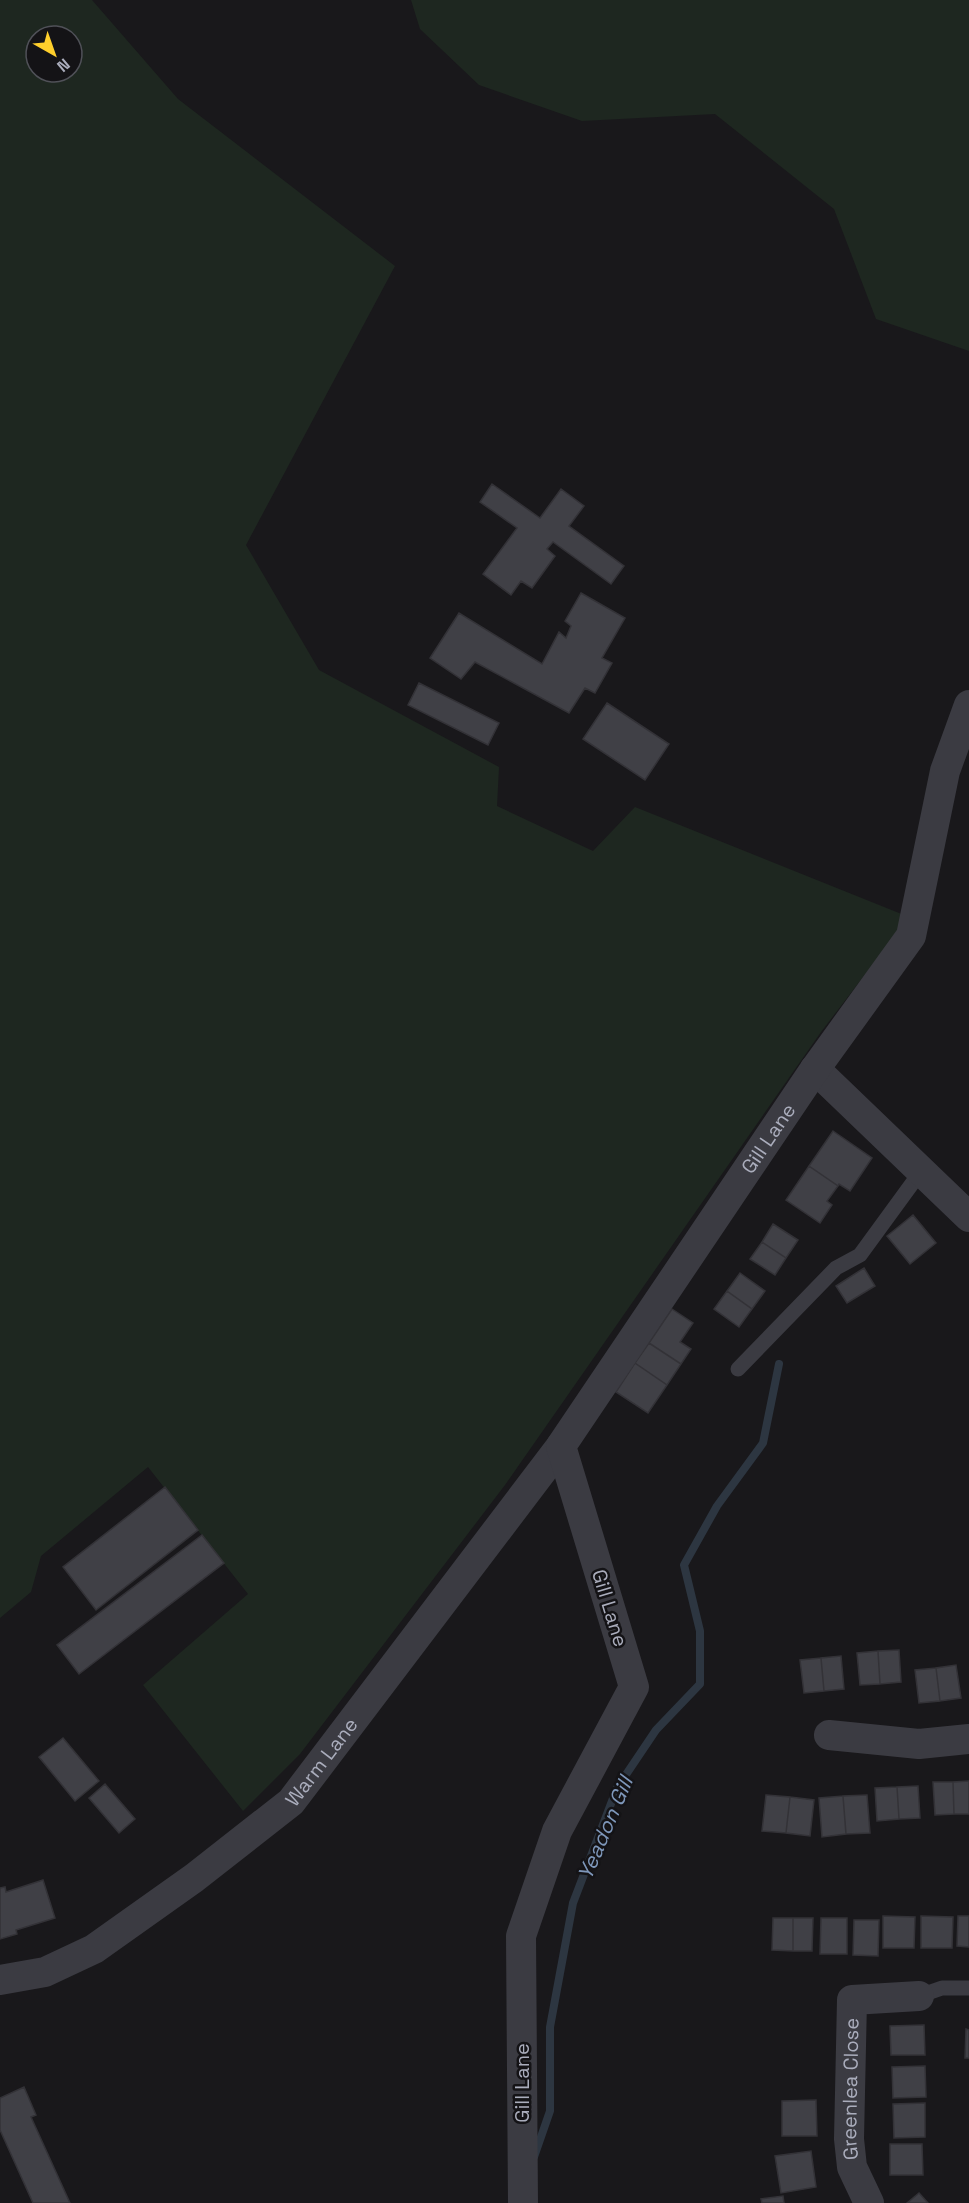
<svg xmlns="http://www.w3.org/2000/svg" width="969" height="2203" viewBox="0 0 969 2203" font-family="'Space Grotesk',sans-serif">
<style>
.green{fill:#1e2720;fill-rule:evenodd}
.lines{fill:none;stroke-linecap:round;stroke-linejoin:round}
.stream{stroke:#2d3641;stroke-width:8}
.building{fill:#404046;stroke:#333237;stroke-width:1.5}
.lane{stroke:#3b3b42;stroke-width:15}
.street{stroke:#3b3b42;stroke-width:30}
.labels{text-anchor:middle;dominant-baseline:central;stroke-width:5;stroke-linejoin:round;paint-order:stroke}
.street-label{font-size:20px;fill:#aaadbc;stroke:#141316}
.water-label{font-size:21px;font-style:italic;fill:#7e97ba;stroke:#141316}
</style>
<rect width="100%" height="100%" fill="#19181b"/>
<path class="green" d="M 0,0 L 92,0 L 178,99 L 395,266 L 246,545 L 319,670 L 499,767 L 497,806 L 593,851 L 635,807 L 909,917 L 821,1032 L 505,1485 L 300,1754 L 243,1811 L 143,1685 L 248,1594 L 148,1467 L 41,1556 L 31,1592 L 0,1618 ZM 36,36 L 72,36 L 72,72 L 36,72 Z
M 411,0 L 969,0 L 969,351 L 876,319 L 834,209 L 715,114 L 582,121 L 479,85 L 420,29 Z"/>
<g class="lines">
<path class="stream" d="M 534,2157 L 550,2111 L 550,2027 L 573,1903 L 617,1788 L 656,1730 L 700,1684 L 700,1631 L 684,1565 L 717,1506 L 763,1443 L 779,1364"/>
</g>
<path class="building" d="M 492,484 L 540,518 L 561,489 L 584,506 L 569,526 L 624,566 L 611,584 L 553,542 L 547,549 L 555,556 L 532,588 L 521,581 L 511,595 L 483,574 L 517,528 L 480,502 Z
M 581,593 L 625,618 L 602,658 L 612,663 L 595,693 L 585,688 L 569,713 L 475,662 L 461,679 L 430,658 L 459,613 L 542,664 L 559,632 L 566,638 L 571,626 L 565,621 Z
M 419,683 L 499,723 L 488,745 L 408,705 Z
M 607,703 L 669,744 L 645,780 L 583,739 Z
M 833,1131 L 872,1158 L 850,1191 L 839,1184 L 838,1186 L 809,1166 Z
M 809,1166 L 838,1186 L 827,1201 L 832,1205 L 820,1223 L 786,1200 Z
M 913,1215 L 936,1243 L 910,1264 L 887,1236 Z
M 773,1224 L 798,1240 L 786,1258 L 762,1242 Z
M 762,1242 L 786,1258 L 775,1275 L 750,1259 Z
M 864,1268 L 875,1286 L 847,1303 L 836,1286 Z
M 740,1273 L 765,1291 L 752,1309 L 727,1291 Z
M 727,1291 L 752,1309 L 739,1327 L 714,1309 Z
M 672,1309 L 693,1323 L 680,1342 L 691,1349 L 681,1364 L 649,1343 Z
M 649,1343 L 681,1364 L 667,1385 L 635,1363 Z
M 635,1363 L 667,1385 L 648,1413 L 616,1392 Z
M 165,1487 L 198,1530 L 96,1610 L 63,1567 Z
M 202,1535 L 224,1563 L 79,1674 L 57,1645 Z
M 899,1650 L 901,1682 L 880,1684 L 878,1651 Z
M 878,1651 L 880,1684 L 860,1685 L 857,1653 Z
M 841,1656 L 844,1689 L 824,1691 L 821,1658 Z
M 821,1658 L 824,1691 L 804,1693 L 800,1660 Z
M 956,1665 L 961,1698 L 940,1701 L 936,1668 Z
M 936,1668 L 940,1701 L 919,1703 L 915,1670 Z
M 63,1738 L 99,1781 L 75,1801 L 39,1757 Z
M 969,1781 L 969,1814 L 954,1814 L 953,1782 Z
M 933,1782 L 953,1782 L 954,1814 L 935,1815 Z
M 105,1784 L 135,1819 L 119,1833 L 89,1798 Z
M 918,1786 L 920,1818 L 899,1819 L 897,1787 Z
M 897,1787 L 899,1819 L 877,1821 L 875,1788 Z
M 766,1795 L 790,1797 L 786,1833 L 762,1831 Z
M 867,1795 L 870,1833 L 846,1834 L 843,1796 Z
M 843,1796 L 846,1834 L 822,1837 L 819,1798 Z
M 790,1797 L 814,1800 L 810,1836 L 786,1833 Z
M 43,1880 L 55,1918 L 16,1930 L 17,1934 L 0,1939 L 0,1888 L 5,1887 L 6,1892 Z
M 883,1916 L 915,1917 L 914,1948 L 883,1948 Z
M 921,1916 L 953,1917 L 952,1948 L 921,1948 Z
M 958,1916 L 969,1916 L 969,1947 L 957,1946 Z
M 773,1918 L 793,1918 L 793,1951 L 772,1950 Z
M 793,1918 L 813,1918 L 812,1951 L 793,1951 Z
M 821,1918 L 847,1918 L 847,1954 L 820,1954 Z
M 854,1920 L 879,1920 L 878,1956 L 853,1955 Z
M 924,2025 L 925,2055 L 891,2055 L 890,2026 Z
M 966,2029 L 969,2030 L 969,2058 L 965,2058 Z
M 925,2066 L 926,2097 L 893,2098 L 892,2067 Z
M 24,2087 L 36,2115 L 31,2117 L 70,2203 L 33,2203 L 0,2130 L 0,2098 Z
M 816,2100 L 817,2136 L 782,2136 L 782,2101 Z
M 925,2103 L 925,2137 L 894,2138 L 893,2104 Z
M 890,2144 L 922,2144 L 923,2175 L 890,2175 Z
M 811,2151 L 816,2187 L 781,2193 L 775,2156 Z
M 919,2193 L 928,2203 L 907,2203 Z
M 783,2196 L 784,2203 L 762,2203 L 761,2199 Z"/>
<g class="lines">
<path class="lane" d="M 738,1369 L 836,1268 L 860,1255 L 922,1170
M 919,1996 L 942,1988 L 969,1988"/>
<g class="street">
<path d="M 815,1069 L 969,1217"/>
<path d="M 829,1735 L 919,1744 L 969,1739"/>
<path id="s1" d="M 0,1980 L 45,1972 L 94,1949 L 194,1878 L 291,1802 L 561,1446"/>
<path id="s2" d="M 523,2203 L 521,1936 L 557,1831 L 634,1687 L 561,1446 L 815,1069 L 911,936 L 945,771 L 969,705"/>
<path id="s3" d="M 869,2203 L 852,2167 L 849,2139 L 852,2000 L 919,1996"/>
</g>
</g>
<g class="labels">
<g class="street-label">
<text stroke="none"><textPath href="#s2" startOffset="1164">Gill Lane</textPath></text>
<text transform="translate(610 1608) rotate(73)">Gill Lane</text>
<text stroke="none"><textPath href="#s1" startOffset="396">Warm Lane</textPath></text>
<text transform="translate(522 2083) rotate(-90)">Gill Lane</text>
<text stroke="none"><textPath href="#s3" startOffset="118">Greenlea Close</textPath></text>
</g>
<g class="water-label">
<text transform="translate(605 1828) rotate(-67)">Yeadon Gill</text>
</g>
</g>
<g transform="translate(54 54) rotate(140)"><circle r="28" fill="#141316" stroke="#505158" stroke-width="1.5"/>
<path d="M0-4.5L10 22L0 15L-10 22Z" fill="#ffcf2c"/>
<text y="-9" font-size="16" font-weight="bold" text-anchor="middle" fill="#aaadbc">N</text>
</g>
</svg>
